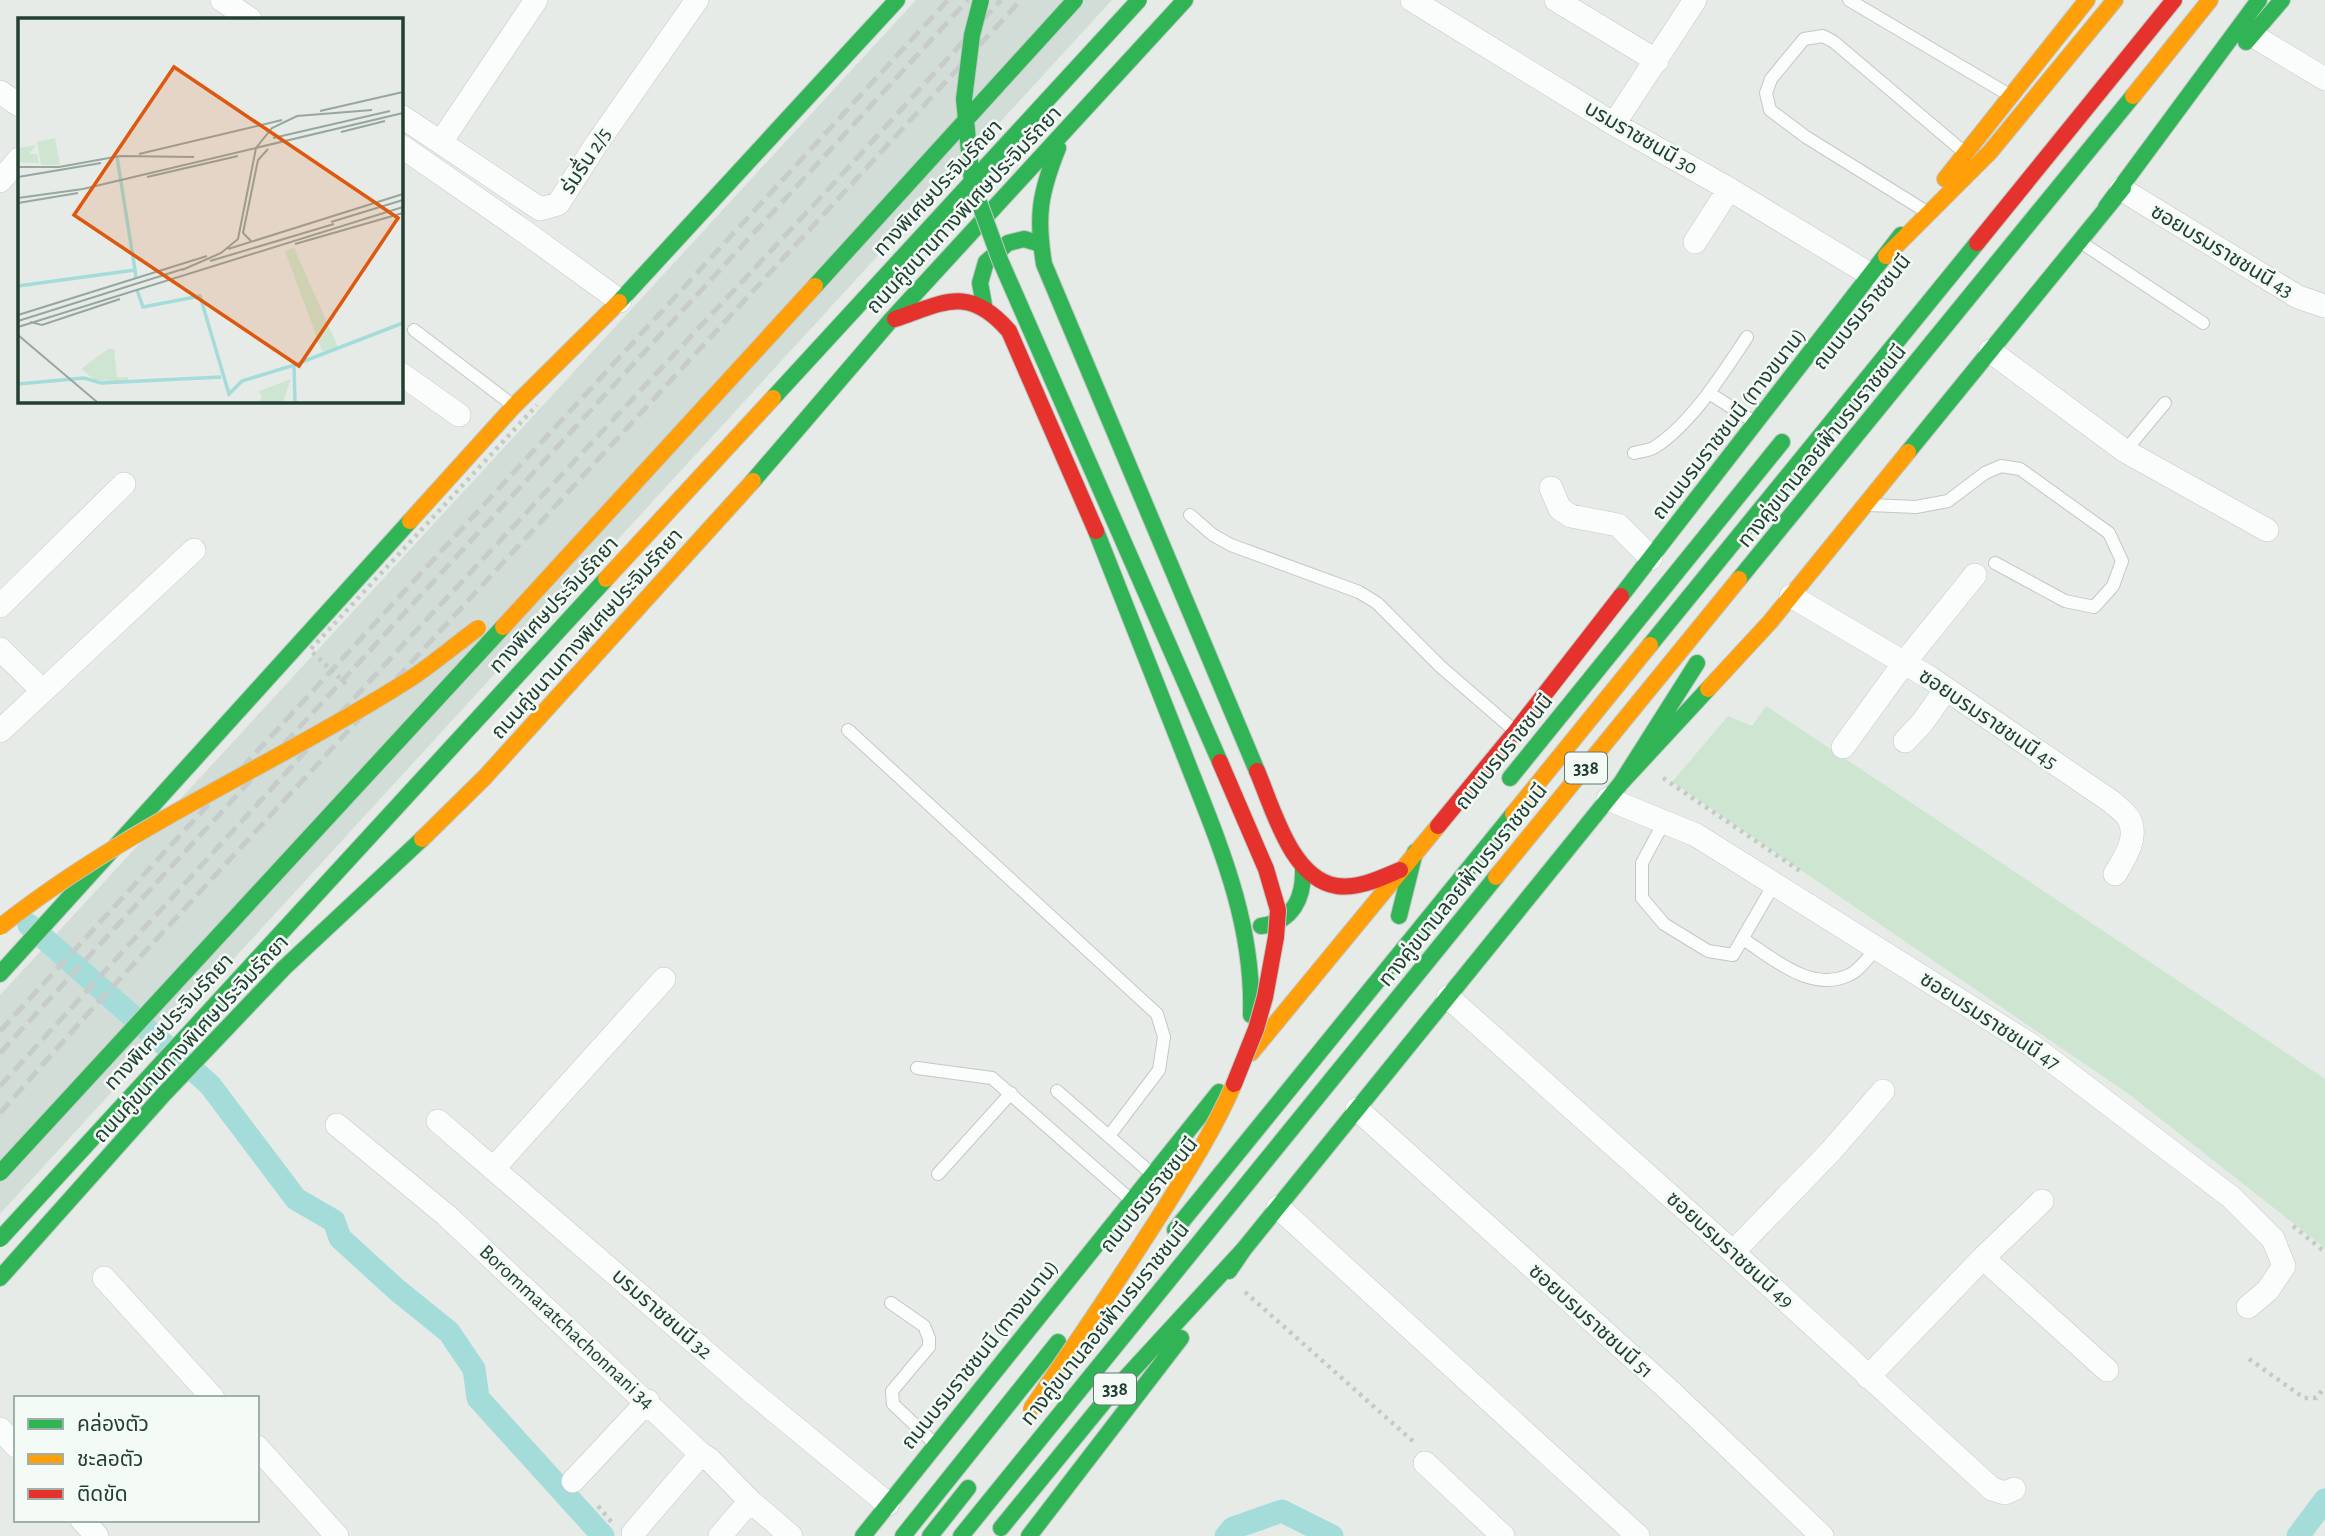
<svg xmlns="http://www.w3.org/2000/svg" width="2325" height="1536" viewBox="0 0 2325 1536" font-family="'Alegreya Sans','Noto Sans Thai',sans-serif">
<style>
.built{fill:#d3ddd7}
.green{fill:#cee5d1}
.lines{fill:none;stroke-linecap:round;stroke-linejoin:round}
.canal{stroke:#a4dcda;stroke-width:23}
.lane-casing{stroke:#c3c8c5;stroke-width:14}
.street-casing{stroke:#c3c8c5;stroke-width:24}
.fast-casing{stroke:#bfc7c3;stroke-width:18}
.slow-casing{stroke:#bfc7c3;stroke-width:18}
.jam-casing{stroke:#bfc7c3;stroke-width:18}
.path{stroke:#c2cbc6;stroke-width:4.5;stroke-dasharray:3.5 5;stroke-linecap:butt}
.lane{stroke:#fbfcfc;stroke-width:12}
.street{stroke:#fbfcfc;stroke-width:23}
.fast{stroke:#30b455;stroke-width:16}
.slow{stroke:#ff9f0a;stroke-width:16}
.jam{stroke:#e5322d;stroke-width:16}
.rail{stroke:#c7ccca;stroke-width:5;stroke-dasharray:14 7;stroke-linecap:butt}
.fast-bridge-casing{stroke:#c1cac6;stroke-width:18;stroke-linecap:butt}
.slow-bridge-casing{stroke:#c1cac6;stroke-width:18;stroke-linecap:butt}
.jam-bridge-casing{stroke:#c1cac6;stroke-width:18;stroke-linecap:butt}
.path-bridge{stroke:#c2cbc6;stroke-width:4.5;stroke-dasharray:3.5 5;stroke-linecap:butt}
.fast-bridge{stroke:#30b455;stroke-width:16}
.slow-bridge{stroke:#ff9f0a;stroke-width:16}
.jam-bridge{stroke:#e5322d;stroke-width:16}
.labels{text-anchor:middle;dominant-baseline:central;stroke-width:5;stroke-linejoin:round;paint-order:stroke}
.shield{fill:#f4faf6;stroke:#60786d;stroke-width:2}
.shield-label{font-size:19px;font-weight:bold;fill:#214032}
.street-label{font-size:21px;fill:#214032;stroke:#f4faf6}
.inset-river{fill:none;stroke:#a4dcda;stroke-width:3.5}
.inset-road{fill:none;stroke:#97a79f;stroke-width:2}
.view{fill:#de580e;fill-opacity:0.15;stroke:#de580e;stroke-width:3.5}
.inset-edge{fill:none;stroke:#214032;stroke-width:3.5}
</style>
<rect width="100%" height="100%" fill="#e6ebe8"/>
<path class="built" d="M 916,0 L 1112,0 L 0,1214 L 0,995 Z"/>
<path class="green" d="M 1766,706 L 2325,1079 L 2325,1248 L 2130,1095 L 1672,782 L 1728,716 L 1752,726 Z"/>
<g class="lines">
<path class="canal" d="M 29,925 L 210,1085 L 296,1199 L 334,1221 L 340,1238 L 397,1290 L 449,1332 L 474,1369 L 478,1398 L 603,1536
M 1226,1536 L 1233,1528 L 1282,1511 L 1332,1536
M 2298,1536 L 2325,1500"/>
<defs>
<path id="lane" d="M 1849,0 L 2011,96
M 1922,209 L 1806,137 L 1770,110 L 1766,93 L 1771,79 L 1804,39 L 1823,36 L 1834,42 L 1965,153
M 2082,243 L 2203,323
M 414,330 L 514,406
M 1709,393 L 1753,421
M 2125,451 L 2165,403
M 1634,453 C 1641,451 1649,451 1655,447 C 1692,423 1723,373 1747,337
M 1869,505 L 1916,507 L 1948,501 L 1985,473 L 2001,466 L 2020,469 L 2109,533 L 2122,561 L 2113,586 L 2094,607 L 2065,601 L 1995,563
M 1190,515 L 1213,535 L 1231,545 L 1359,592 L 1377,603 L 1441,667 L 1515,731
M 848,730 L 1157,1014 L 1164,1037 L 1159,1070 L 1109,1136
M 1664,822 L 1642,863 L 1642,898 L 1664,924 L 1708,951 L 1733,955 L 1774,884
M 1743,939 C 1773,958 1810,993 1849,975 C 1859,971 1869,956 1877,948
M 917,1068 L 992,1078 L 1131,1200
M 1057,1091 L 1152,1174
M 938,1174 L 1011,1093
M 891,1303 L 924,1326 L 929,1338 L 929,1347 L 892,1391 L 893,1404 L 935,1444"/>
<path id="street" d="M 222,0 L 250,19
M 1412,0 L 1614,124 L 1729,189 L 1871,275
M 1556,0 L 1657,61
M 2252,35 L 2325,79
M 0,92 L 19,105
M 401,116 L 540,209 L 558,204 L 595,146 L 697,0
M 1614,124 L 1695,0
M 441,142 L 536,0
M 401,146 L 525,232 L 620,301
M 0,181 L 19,159
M 2121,189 L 2298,297 L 2325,306
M 1695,242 L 1729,189
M 1990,351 L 2125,451 L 2267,530
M 401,374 L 459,415
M 1551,488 L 1560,509 L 1571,516 L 1618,525 L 1651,558
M 1791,596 L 1930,678 L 2112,802 C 2117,807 2126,813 2129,819 C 2139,838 2124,859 2115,874
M 0,606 L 124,484
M 0,649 L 43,691 L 0,731
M 43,691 L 194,550
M 1905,741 L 1922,723 L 1946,689
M 1843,747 L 1904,663 L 1975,575
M 1608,799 L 1696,835 L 2031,1045 L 2231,1197 L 2273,1239 L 2284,1266 L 2268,1290 L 2248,1307
M 1448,997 L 1733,1252 L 1992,1489 L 2005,1493 L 2014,1489
M 1357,1109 L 1670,1391 L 1822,1536
M 438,1121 L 752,1392 L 888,1504
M 337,1125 L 446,1215 L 701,1454 L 709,1459 L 750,1501 L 791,1536
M 493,1169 L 664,979
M 1278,1207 L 1638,1536
M 1733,1252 L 1831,1151 L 1883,1091
M 1983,1258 L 2042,1201
M 104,1278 L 213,1398
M 1868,1377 L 1983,1258 L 2107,1370
M 0,1429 L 16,1446
M 257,1447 L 337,1536
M 1425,1463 L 1503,1536
M 573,1481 L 648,1401
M 82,1520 L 97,1536
M 633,1533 L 701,1454
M 720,1536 L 750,1501"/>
<path id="fast" d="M 2246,42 L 2282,0
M 1058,148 C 1040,193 1036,216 1044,264 L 1257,771
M 2106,207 L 2259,0
M 619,302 L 897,0
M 984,305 L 980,283 L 986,262 L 1008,243 L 1024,239 L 1041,244
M 1908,452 L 2123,188
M 753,481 L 891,320 L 1185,0
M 1096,531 C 1125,604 1153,676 1182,749 C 1216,837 1254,918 1251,1015
M 1739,579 L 2133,96
M 1621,596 L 1901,235
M 1650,645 L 1977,243
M 1510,778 L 1782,442
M 1621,783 L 1697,663
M 1399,916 L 1415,852
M 1261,926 C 1292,922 1304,899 1303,869
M 0,974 L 410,521
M 1175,1230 L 1513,814
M 1229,1271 L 1244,1249 L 1621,783 L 1708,689
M 0,1278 L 164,1094 L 284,968 L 422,839
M 1001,1528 L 1108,1397 L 1244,1249
M 863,1536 L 1219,1092
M 903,1536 L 1058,1342
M 930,1536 L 968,1488
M 961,1536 L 1496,877
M 1029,1536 L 1181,1338"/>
<path id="slow" d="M 2133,96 L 2210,0
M 1945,179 L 2087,0
M 1886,256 L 1990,152 L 2115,0
M 410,521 L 514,406 L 619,302
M 1708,689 L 1770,622 L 1908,452
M 1513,814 L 1650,645
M 422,839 L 485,777 L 753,481
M 1496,877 L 1739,579
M 1251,1053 L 1438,826"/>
<path id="jam" d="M 1977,243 L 2174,0
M 895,319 C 945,302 969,285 1009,331 L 1096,531
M 1257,771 C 1273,808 1291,879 1337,886 C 1359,889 1381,878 1400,870
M 1438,826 L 1516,731 L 1621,596"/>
</defs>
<use href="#lane" class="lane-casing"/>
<use href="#street" class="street-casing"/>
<use href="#fast" class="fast-casing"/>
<use href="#slow" class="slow-casing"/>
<use href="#jam" class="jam-casing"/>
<path class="path" d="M 1663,778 L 1803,873
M 2293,1226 L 2325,1252
M 1245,1292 L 1416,1444
M 2249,1359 L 2304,1398 L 2316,1398 L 2325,1387
M 598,1506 L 614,1525"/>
<use href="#lane" class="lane"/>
<use href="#street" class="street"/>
<use href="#fast" class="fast"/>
<use href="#slow" class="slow"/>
<use href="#jam" class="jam"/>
<path class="rail" d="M 0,1031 L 948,0
M 0,1053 L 968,0
M 0,1086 L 399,649 L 836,181 L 1001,0
M 0,1113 L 82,1020 L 1021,0"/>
<defs>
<path id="fast-bridge" d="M 981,0 L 972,35 L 964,99 L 972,183 L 1000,260 L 1220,762
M 815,286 L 1075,0
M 773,398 L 1139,0
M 0,1173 L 503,627
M 0,1239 L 606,579"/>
<path id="slow-bridge" d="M 606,579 L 773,398
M 503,627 L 815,286
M 0,927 C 125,827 275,765 410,679 C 433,664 455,645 478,628
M 1031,1409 C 1076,1343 1121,1277 1164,1209 C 1189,1169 1215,1128 1234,1084"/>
<path id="jam-bridge" d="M 1220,762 L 1266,869 L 1278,910 L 1276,937 L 1265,997 L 1256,1029 L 1234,1084"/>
</defs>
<use href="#fast-bridge" class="fast-bridge-casing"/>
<use href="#slow-bridge" class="slow-bridge-casing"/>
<use href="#jam-bridge" class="jam-bridge-casing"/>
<path class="path-bridge" d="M 346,684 L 310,650 L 537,405"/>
<use href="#fast-bridge" class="fast-bridge"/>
<use href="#slow-bridge" class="slow-bridge"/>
<use href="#jam-bridge" class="jam-bridge"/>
</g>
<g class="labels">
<g class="shield">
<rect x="1565" y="752.5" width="42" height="31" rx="5"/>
<rect x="1094" y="1373.5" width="42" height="31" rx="5"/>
</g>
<g class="shield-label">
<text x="1586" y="768">338</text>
<text x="1115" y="1389">338</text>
</g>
<g class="street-label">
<text transform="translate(1641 138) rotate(30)">บรมราชชนนี 30</text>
<text transform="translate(586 161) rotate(-57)">ร่มรื่น 2/5</text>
<text transform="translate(938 188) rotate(-47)">ทางพิเศษประจิมรัถยา</text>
<text transform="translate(964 210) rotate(-47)">ถนนคู่ขนานทางพิเศษประจิมรัถยา</text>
<text transform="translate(2222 251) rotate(31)">ซอยบรมราชชนนี 43</text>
<text transform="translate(1862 312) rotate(-51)">ถนนบรมราชชนนี</text>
<text transform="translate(1729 424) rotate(-52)">ถนนบรมราชชนนี (ทางขนาน)</text>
<text transform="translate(1822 446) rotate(-51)">ทางคู่ขนานลอยฟ้าบรมราชชนนี</text>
<text transform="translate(554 605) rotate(-47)">ทางพิเศษประจิมรัถยา</text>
<text transform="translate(587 634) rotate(-48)">ถนนคู่ขนานทางพิเศษประจิมรัถยา</text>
<text transform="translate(1988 719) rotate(34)">ซอยบรมราชชนนี 45</text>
<text transform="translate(1504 752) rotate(-51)">ถนนบรมราชชนนี</text>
<text transform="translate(1463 885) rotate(-51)">ทางคู่ขนานลอยฟ้าบรมราชชนนี</text>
<text transform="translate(1990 1021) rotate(33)">ซอยบรมราชชนนี 47</text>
<text transform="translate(169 1022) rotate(-47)">ทางพิเศษประจิมรัถยา</text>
<text transform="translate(191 1039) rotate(-47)">ถนนคู่ขนานทางพิเศษประจิมรัถยา</text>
<text transform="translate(1149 1195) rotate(-51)">ถนนบรมราชชนนี</text>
<text transform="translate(1730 1250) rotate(42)">ซอยบรมราชชนนี 49</text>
<text transform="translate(662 1314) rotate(41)">บรมราชชนนี 32</text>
<text transform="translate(1591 1321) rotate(42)">ซอยบรมราชชนนี 51</text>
<text transform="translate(1105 1324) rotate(-51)">ทางคู่ขนานลอยฟ้าบรมราชชนนี</text>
<text transform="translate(567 1327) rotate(43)">Borommaratchachonnani 34</text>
<text transform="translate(980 1355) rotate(-51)">ถนนบรมราชชนนี (ทางขนาน)</text>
</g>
</g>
<g transform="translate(18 18)">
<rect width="385" height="385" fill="#e6ebe8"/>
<path d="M 37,120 L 42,147 L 23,147 L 19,124 ZM 18,127 L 11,136 L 19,136 L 21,145 L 0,144 L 0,130 ZM 276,230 L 320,329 L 314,332 L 304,333 L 267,233 ZM 90,331 L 96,331 L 99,359 L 110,359 L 110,364 L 77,362 L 63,351 ZM 273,361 L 265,384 L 239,384 L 244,380 L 241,373 Z" fill="#cee5d1"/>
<path class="inset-river" d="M 99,139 L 117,252M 0,268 L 117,252 L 118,261M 119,272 L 125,289 L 182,278 L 211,376 L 224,363 L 276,347 L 277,384M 276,347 L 385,305M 0,366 L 66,360 L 83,365 L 203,359"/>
<path class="inset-road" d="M 302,93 L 385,74M 323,114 L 367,103M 255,120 L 372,93M 121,136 L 264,102M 0,149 L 41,149 L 102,138 L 176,139M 0,159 L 83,145M 129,159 L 220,138M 0,180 L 65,171 L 385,95M 0,185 L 60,175M 313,204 L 385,182M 233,223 L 225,215 L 240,142 L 250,131M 277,226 L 385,195M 210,231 L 385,176M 192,243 L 316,206M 164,252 L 203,235 L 220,221 L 238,130 L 254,110 L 279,98 L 354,92M 0,297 L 189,238M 0,303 L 165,251M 12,304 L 24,307 L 102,281M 0,309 L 385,189M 0,317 L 79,384"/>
<path class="view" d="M 156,49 L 380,200 L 281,348 L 56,197 Z"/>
<rect width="385" height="385" class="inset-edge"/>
</g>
<rect x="14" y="1396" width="245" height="126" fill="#f4faf6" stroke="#a0b0a8" stroke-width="2"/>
<rect x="28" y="1419" width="35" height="10" fill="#30b455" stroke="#a0b0a8" stroke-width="2"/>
<text x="77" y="1431" font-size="21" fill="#214032">คล่องตัว</text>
<rect x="28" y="1454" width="35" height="10" fill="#ff9f0a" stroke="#a0b0a8" stroke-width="2"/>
<text x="77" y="1466" font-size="21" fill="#214032">ชะลอตัว</text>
<rect x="28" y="1489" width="35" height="10" fill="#e5322d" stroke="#a0b0a8" stroke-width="2"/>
<text x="77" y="1501" font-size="21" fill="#214032">ติดขัด</text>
</svg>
